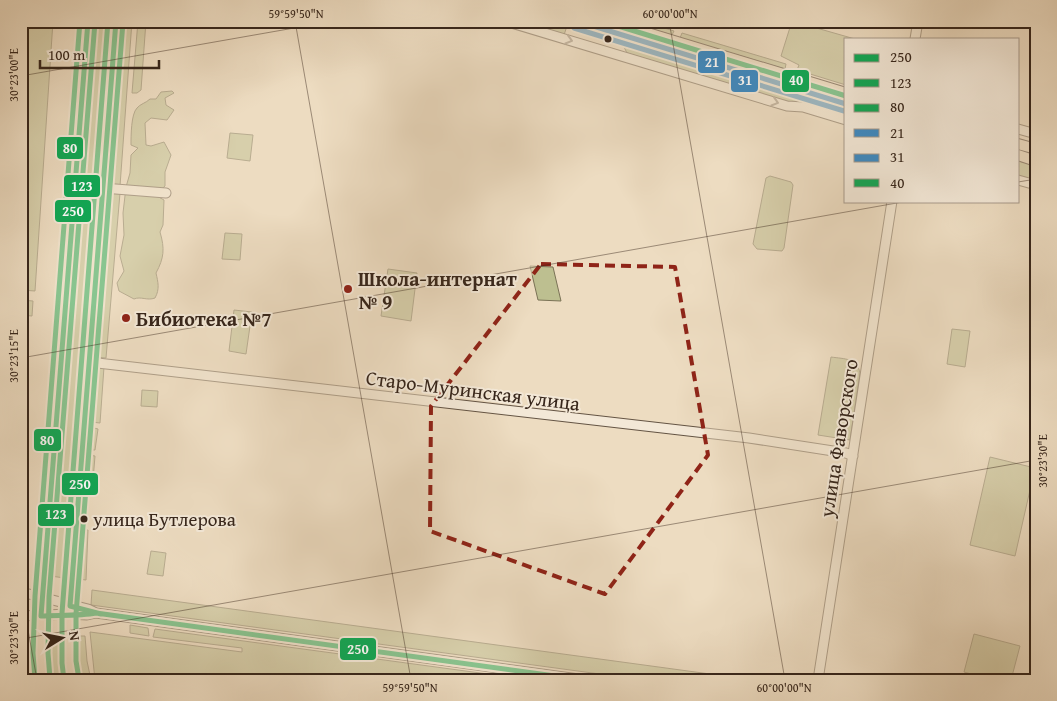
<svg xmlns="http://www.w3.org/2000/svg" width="1057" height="701" viewBox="0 0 1057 701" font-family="'Gentium Book Plus',serif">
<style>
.green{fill:#bdbf90;stroke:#7a7256}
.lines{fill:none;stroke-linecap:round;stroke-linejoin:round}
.minor-casing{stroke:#645444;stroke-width:11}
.major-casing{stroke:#37261b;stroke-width:12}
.minor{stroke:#f3e8d7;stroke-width:9}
.major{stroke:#eddcc1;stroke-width:10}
.bus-1-casing{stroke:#f3e8d7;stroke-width:9}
.bus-2-casing{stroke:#f3e8d7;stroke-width:9}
.bus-3-casing{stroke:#f3e8d7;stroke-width:9}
.bus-4-casing{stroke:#f3e8d7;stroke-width:9}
.bus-5-casing{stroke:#f3e8d7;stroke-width:9}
.bus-6-casing{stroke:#f3e8d7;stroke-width:9}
.bus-1{stroke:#10a855;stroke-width:5}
.bus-2{stroke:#10a855;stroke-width:5}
.bus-3{stroke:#10a855;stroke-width:5}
.bus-4{stroke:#3d8ac2;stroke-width:5}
.bus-5{stroke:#3d8ac2;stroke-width:5}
.bus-6{stroke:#10a855;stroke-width:5}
.oneway{stroke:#958779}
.marked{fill:none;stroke:#8f2418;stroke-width:4;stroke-dasharray:10 6;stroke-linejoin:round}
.ticks{fill:none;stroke:#37261b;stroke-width:1;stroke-opacity:0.45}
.bus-dot{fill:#37261b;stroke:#f3e8d7;stroke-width:2}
.poi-dot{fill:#8f2418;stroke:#f3e8d7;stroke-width:2}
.labels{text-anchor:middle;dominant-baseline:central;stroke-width:4;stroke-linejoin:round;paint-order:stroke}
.bus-label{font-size:19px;fill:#37261b;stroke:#f3e8d7;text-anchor:start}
.poi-label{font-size:20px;font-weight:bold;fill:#37261b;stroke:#f3e8d7;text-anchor:start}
.street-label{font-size:20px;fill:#37261b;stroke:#f3e8d7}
.line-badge{stroke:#f3e8d7;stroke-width:2}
.badge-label{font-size:14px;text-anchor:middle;font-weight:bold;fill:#fff}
.neatline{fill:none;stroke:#37261b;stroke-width:2}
.ticks-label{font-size:12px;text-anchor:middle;fill:#37261b}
</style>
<rect width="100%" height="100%" fill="#eddcc1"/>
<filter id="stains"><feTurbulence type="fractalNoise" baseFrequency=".004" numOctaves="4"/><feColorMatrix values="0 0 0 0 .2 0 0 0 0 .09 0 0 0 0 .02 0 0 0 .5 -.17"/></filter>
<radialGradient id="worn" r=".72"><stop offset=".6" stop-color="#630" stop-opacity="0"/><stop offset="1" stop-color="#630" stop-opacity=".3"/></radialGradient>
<path class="green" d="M 30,21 L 53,21 L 35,291 L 21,290 L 21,35 L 22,24 Z
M 94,21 L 109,21 L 109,30 L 65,578 L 50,576 Z
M 123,21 L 132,21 L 120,186 L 110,185 Z
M 138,21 L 146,21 L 141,90 L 137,93 L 132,93 Z
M 520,21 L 562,21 L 568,23 L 564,35 Z
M 625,21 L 642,21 L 674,31 L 672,35 Z
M 792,21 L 855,39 L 846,39 L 846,85 L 797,70 L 799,65 L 781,56 Z
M 682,33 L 786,64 L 785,69 L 680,38 Z
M 627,41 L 815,98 L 839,109 L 841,112 L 840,114 L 787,102 L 627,53 L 624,47 Z
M 172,91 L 174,93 L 165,98 L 166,105 L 174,110 L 167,120 L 151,118 L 145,123 L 146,145 L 151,146 L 164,142 L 171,155 L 165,172 L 165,186 L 155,195 L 164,200 L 163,225 L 160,232 C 165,249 164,258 156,273 C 158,282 160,289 155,298 C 147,301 141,296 134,299 L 119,291 L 117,283 L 124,271 L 120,256 L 124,235 L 123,213 L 126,187 L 130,173 L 131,155 L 138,148 L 131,145 C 131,136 131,114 137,108 C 140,104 146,103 150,99 L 156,99 L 161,92 Z
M 230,133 L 253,135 L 250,161 L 227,158 Z
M 1018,161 L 1036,165 L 1036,181 L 1018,176 Z
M 770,176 L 791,182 L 793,185 L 784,248 L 782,251 L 757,249 L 753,244 L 766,178 Z
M 109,192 L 120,193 L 106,358 L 96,357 Z
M 225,233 L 242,234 L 240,260 L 222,259 Z
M 530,266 L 553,267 L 561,301 L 538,300 Z
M 388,269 L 417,273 L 411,321 L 381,316 Z
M 21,300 L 33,301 L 32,316 L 21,315 Z
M 234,310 L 252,312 L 246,354 L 229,351 Z
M 952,329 L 970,331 L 965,367 L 947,364 Z
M 831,357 C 845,359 857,358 860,373 L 850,440 L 818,435 Z
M 95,366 L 104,367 L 100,423 L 91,422 Z
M 142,390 L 158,391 L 157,407 L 141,406 Z
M 90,427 L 98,429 L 95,450 L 90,450 L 89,455 L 95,456 L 93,480 L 86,479 Z
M 990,457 L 1035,468 L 1015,556 L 970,545 Z
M 85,530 L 88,530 L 86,580 L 78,579 L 81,542 Z
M 151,551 L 166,553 L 163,576 L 147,574 Z
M 92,590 L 710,674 L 740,680 L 644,680 L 91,605 Z
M 130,625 L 148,628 L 149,636 L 130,633 Z
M 155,629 L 532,680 L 95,680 L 90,632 L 242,652 L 242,648 L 153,637 Z
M 46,634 L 62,635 L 62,657 L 65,680 L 50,680 Z
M 974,634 L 1020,646 L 1011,680 L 993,680 L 964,672 Z
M 75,636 L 85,636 L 87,661 L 91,680 L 79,680 Z"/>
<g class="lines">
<defs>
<path id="minor" d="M 505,21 L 787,106 L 803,107 L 846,120
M 915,39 L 918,21
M 846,109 L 846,119
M 1018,129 L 1036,134
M 1018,180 L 1036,185
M 103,188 L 166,193
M 89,362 L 749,438 L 846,453 L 853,456
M 21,592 L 88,609 L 96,613 L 586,680
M 21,616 L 69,614 L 87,615 L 96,613
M 818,680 L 892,201"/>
<path id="major" d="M 576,21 L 846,104
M 608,21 L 846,93
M 1018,144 L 1036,149
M 1018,155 L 1036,161
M 43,680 L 40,653 L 42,597 L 88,21
M 72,680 L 69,662 L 69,614 L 116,21"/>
</defs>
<use href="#minor" class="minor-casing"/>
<use href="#major" class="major-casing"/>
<use href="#minor" class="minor"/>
<use href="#major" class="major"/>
<defs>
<path id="bus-1" d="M 88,21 L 41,616 C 58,615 80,616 96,613 L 584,680
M 101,614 L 70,606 L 116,21"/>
<path id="bus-2" d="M 50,679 L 48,653 L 49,597 L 95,22
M 79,679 L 76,661 L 76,614 L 123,22"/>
<path id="bus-3" d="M 35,680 L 33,653 L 35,596 L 80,21
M 64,680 L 62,663 L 62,613 L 108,21"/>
<path id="bus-4" d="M 577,21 L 846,104"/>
<path id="bus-5" d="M 574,28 L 844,111"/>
<path id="bus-6" d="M 602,21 L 846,96"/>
</defs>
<use href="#bus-1" class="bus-1-casing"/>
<use href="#bus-2" class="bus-2-casing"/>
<use href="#bus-3" class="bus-3-casing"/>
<use href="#bus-4" class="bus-4-casing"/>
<use href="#bus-5" class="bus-5-casing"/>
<use href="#bus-6" class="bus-6-casing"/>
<use href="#bus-1" class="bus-1"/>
<use href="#bus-2" class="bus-2"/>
<use href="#bus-3" class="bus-3"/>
<use href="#bus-4" class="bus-4"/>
<use href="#bus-5" class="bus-5"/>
<use href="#bus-6" class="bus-6"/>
</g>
<defs><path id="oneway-chevron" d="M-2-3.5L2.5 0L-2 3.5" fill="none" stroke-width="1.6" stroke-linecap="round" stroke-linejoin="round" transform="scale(1.25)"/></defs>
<g class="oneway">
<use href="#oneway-chevron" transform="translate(569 40) rotate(17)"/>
<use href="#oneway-chevron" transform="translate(775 102) rotate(17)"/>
</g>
<path d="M0 0H1057V701H0ZM 541,264 L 675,267 L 708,455 L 605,594 L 430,531 L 431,406 Z" fill="#eddcc1" fill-opacity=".55" fill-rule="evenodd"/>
<path class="marked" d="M 541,264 L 675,267 L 708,455 L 605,594 L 430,531 L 431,406 Z"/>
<path class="ticks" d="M 295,21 L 411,680M 669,21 L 785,680M 21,76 L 334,21M 1018,182 L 1036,179M 21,358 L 908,201M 21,591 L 37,680M 21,639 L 1036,460"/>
<g class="bus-dot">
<circle cx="608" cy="39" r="4.5"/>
<circle cx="84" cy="519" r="4.5"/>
</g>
<g class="poi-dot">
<circle cx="348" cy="289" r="5"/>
<circle cx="126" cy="318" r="5"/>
</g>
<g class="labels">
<g class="bus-label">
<text x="93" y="519">улица Бутлерова</text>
</g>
<g class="poi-label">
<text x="358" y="278">Школа-интернат<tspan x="358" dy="23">№ 9</tspan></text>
<text x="136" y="318">Бибиотека №7</text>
</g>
<g class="street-label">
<text transform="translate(473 390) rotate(7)">Старо-Муринская улица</text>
<text transform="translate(838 438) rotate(-81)">улица Фаворского</text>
</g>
</g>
<g class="line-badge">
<rect x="697" y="50" width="29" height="24" rx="5" fill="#3d8ac2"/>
<rect x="730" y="69" width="29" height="24" rx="5" fill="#3d8ac2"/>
<rect x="781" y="69" width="29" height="24" rx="5" fill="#10a855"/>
<rect x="56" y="136" width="28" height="24" rx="5" fill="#10a855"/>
<rect x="63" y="174" width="38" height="24" rx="5" fill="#10a855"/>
<rect x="54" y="199" width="38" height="24" rx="5" fill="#10a855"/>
<rect x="33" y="428" width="29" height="24" rx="5" fill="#10a855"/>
<rect x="61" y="472" width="38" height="24" rx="5" fill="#10a855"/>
<rect x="37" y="503" width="38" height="24" rx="5" fill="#10a855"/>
<rect x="339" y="637" width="38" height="24" rx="5" fill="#10a855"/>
</g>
<g class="badge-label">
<text x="712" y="67">21</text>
<text x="745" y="85">31</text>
<text x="796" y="85">40</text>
<text x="70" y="153">80</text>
<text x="82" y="191">123</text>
<text x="73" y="216">250</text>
<text x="47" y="445">80</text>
<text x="80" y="489">250</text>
<text x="56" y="519">123</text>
<text x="358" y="654">250</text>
</g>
<rect width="1057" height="701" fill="none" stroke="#eddcc1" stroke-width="55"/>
<rect x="844" y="38" width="175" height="165" fill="#f3e8d7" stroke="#a89a8c"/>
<rect x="854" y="54" width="25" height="8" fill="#10a855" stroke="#a89a8c"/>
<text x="890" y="62" font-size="15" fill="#37261b">250</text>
<rect x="854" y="79" width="25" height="8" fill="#10a855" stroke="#a89a8c"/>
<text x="890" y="88" font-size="15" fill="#37261b">123</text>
<rect x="854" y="104" width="25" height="8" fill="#10a855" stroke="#a89a8c"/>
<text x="890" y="112" font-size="15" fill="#37261b">80</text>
<rect x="854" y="129" width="25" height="8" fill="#3d8ac2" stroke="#a89a8c"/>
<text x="890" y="138" font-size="15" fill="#37261b">21</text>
<rect x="854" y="154" width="25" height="8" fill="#3d8ac2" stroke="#a89a8c"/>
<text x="890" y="162" font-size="15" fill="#37261b">31</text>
<rect x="854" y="179" width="25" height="8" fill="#10a855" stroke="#a89a8c"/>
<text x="890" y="188" font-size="15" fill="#37261b">40</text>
<g transform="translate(62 638) rotate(80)" stroke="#f3e8d7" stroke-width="4" paint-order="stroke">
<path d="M0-4L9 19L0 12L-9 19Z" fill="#37261b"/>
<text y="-8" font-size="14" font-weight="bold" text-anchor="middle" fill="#37261b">N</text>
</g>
<path d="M40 60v8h119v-8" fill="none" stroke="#37261b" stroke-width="2.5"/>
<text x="48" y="60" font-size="15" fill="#37261b" stroke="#f3e8d7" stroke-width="4" paint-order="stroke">100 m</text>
<rect x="28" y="28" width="1002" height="646" class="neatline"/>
<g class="ticks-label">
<text x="296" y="18">59°59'50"N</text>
<text x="670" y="18">60°00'00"N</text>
<text transform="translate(14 75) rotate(-90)" y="4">30°23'00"E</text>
<text transform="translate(14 356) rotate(-90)" y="4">30°23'15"E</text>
<text transform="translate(1043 461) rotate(-90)" y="4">30°23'30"E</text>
<text transform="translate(14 638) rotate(-90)" y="4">30°23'30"E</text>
<text x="410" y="692">59°59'50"N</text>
<text x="784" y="692">60°00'00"N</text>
</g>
<rect width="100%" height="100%" filter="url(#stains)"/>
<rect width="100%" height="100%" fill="url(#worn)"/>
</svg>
